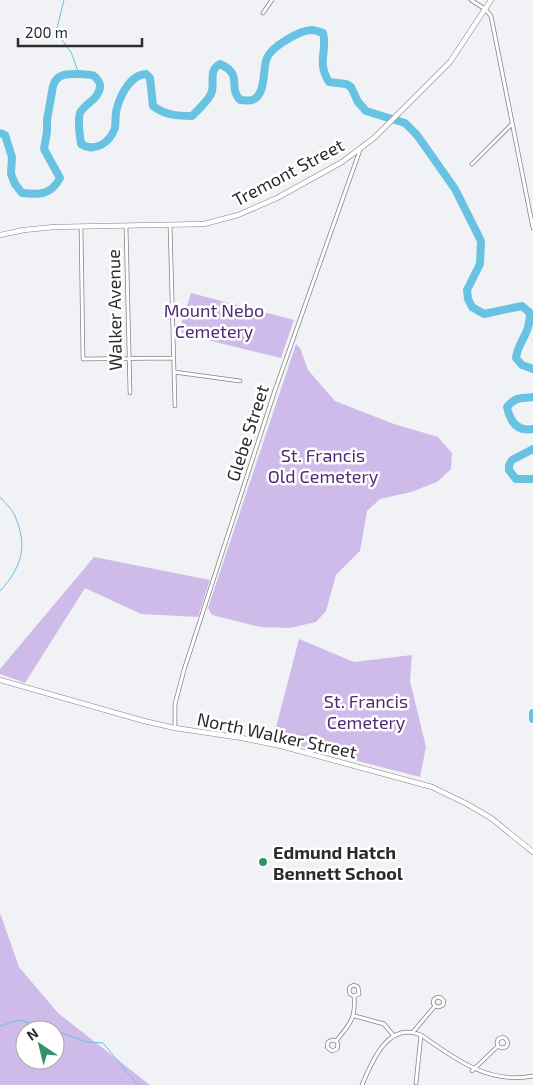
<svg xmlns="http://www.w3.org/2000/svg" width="533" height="1085" viewBox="0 0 533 1085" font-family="'Exo 2',sans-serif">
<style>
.green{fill:#cfbbe9;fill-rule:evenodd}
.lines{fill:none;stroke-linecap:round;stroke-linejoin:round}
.stream{stroke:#68c2e1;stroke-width:1}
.river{stroke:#68c2e1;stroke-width:8}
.street-casing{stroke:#828386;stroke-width:4.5}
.secondary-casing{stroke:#828386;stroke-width:5.5}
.street{stroke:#fff;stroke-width:3}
.secondary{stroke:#fff;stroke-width:4.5}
.poi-dot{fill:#349168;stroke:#fff;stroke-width:2}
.labels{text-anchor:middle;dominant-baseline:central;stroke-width:5;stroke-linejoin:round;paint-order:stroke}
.street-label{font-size:18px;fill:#2b2c2d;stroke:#fff}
.park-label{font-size:18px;fill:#522a76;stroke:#fff}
.poi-label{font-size:18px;font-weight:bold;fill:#2b2c2d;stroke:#fff;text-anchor:start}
</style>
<rect width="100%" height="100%" fill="#f1f2f6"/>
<path class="green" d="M 191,293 L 294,320 L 281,358 L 183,334 L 180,328 Z
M 296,344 L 300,348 L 308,370 L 335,401 L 394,424 L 438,437 L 452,453 L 451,469 L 437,482 L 411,492 L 380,499 L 367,511 L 360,551 L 336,575 L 326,611 L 316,622 L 290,628 L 260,627 L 212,615 L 208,608 Z
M 94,557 L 210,580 L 198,617 L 141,614 L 85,588 L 25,683 L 0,674 L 0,669 Z
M 299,639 L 354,662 L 412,655 L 410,681 L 426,747 L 420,777 L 273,739 Z
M 0,913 L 19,967 L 58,1013 L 150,1085 L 0,1085 ZM 25,1030 L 55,1030 L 55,1060 L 25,1060 Z"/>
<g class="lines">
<path class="stream" d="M 64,0 L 56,32 L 71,52 L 79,74
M 0,497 C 5,503 12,509 15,516 C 28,546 22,567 0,591
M 0,1026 L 19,1020 L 51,1030
M 55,1031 L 87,1042 L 103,1043 L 137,1084"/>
<path class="river" d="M 0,133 L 5,135 L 12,157 L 11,174 L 15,184 L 22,193 C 40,195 51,195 60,178 L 44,149 L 47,132 L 47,120 L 53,86 C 57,72 70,74 82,74 C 85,75 91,74 94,76 C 96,77 100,83 100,85 C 101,98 84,104 80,113 C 77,123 80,134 81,144 C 96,153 110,142 115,128 C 116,123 115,118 116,112 C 119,98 129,75 146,74 L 150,78 L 153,106 C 165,115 177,116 192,116 C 199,109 206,103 211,94 C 216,83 207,71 220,64 C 244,75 227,85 240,100 C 243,100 249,101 252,100 C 267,95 262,68 267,58 C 271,47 300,30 312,30 C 315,30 320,32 323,33 C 328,51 316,61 329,82 L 346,84 L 351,87 L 358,102 L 366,111 L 405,123 L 417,135 L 455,189 L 481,241 L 480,264 L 467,290 L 468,299 L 472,307 L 484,314 L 522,306 L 530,313 C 530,335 518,341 516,358 L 522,365 L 533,369
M 533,397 C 521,399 516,396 507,407 C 510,421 517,432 533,429
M 533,449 L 512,460 L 509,465 L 509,470 L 516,479 L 533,479
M 533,713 L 533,719"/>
<defs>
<path id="street" d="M 471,0 L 485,9 L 491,16 L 533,228
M 263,13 L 272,0
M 472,164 L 512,124
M 170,225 L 175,406
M 126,226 L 130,393
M 81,227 L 83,359 L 173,358
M 174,372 L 240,381
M 175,728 L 175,704 L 184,670 L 274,393 L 360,150
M 355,1016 L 384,1024 L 393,1035
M 413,1032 L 435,1006 L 439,1007 L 443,1005 L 444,1001 L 441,998 L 438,997 L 434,999 L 433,1003 L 435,1006
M 336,1041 L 332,1040 L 328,1042 L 327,1047 L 332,1051 L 337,1049 L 338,1044 L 336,1041 C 350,1024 356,1019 354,996 L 350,994 L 349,990 L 350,987 L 354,985 L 358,987 L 359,994 L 354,996
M 472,1071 L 498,1046 L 501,1048 L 506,1047 L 508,1043 L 506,1039 L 503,1037 L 498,1039 L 497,1043 L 498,1046
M 416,1083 L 421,1035
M 362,1085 C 372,1061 388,1021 421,1035 C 455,1059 489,1085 533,1076"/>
<path id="secondary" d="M 0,235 L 24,230 L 54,227 L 204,224 L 238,215 L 277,198 L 342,162 L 374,138 L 450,62 L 491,0
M 0,680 L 144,721 L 175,728 L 242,738 L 281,746 L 432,787 L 467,804 L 491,818 L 533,852"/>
</defs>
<use href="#street" class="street-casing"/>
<use href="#secondary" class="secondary-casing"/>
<use href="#street" class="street"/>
<use href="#secondary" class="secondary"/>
</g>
<circle class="poi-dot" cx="263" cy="862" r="5"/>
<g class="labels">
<g class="street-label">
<text transform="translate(288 172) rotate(-28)">Tremont Street</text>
<text transform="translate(114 310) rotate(-91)">Walker Avenue</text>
<text transform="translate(247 433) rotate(-72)">Glebe Street</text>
<text transform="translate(277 735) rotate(12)">North Walker Street</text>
</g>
<g class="park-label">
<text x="214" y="310">Mount Nebo<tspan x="214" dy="21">Cemetery</tspan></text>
<text x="323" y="455">St. Francis<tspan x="323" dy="21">Old Cemetery</tspan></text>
<text x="366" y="701">St. Francis<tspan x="366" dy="21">Cemetery</tspan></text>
</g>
<g class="poi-label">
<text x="273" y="852">Edmund Hatch<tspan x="273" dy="21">Bennett School</tspan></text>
</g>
</g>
<g transform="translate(40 1045) rotate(325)"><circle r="24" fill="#ffffff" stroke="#aaabab"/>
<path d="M0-4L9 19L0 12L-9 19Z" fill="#349168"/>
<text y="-8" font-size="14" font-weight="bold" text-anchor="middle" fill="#2b2c2d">N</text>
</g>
<path d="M18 38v8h124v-8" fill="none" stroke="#2b2c2d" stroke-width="2.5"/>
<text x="25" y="38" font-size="15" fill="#2b2c2d" stroke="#ffffff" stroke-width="4" paint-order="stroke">200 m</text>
</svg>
